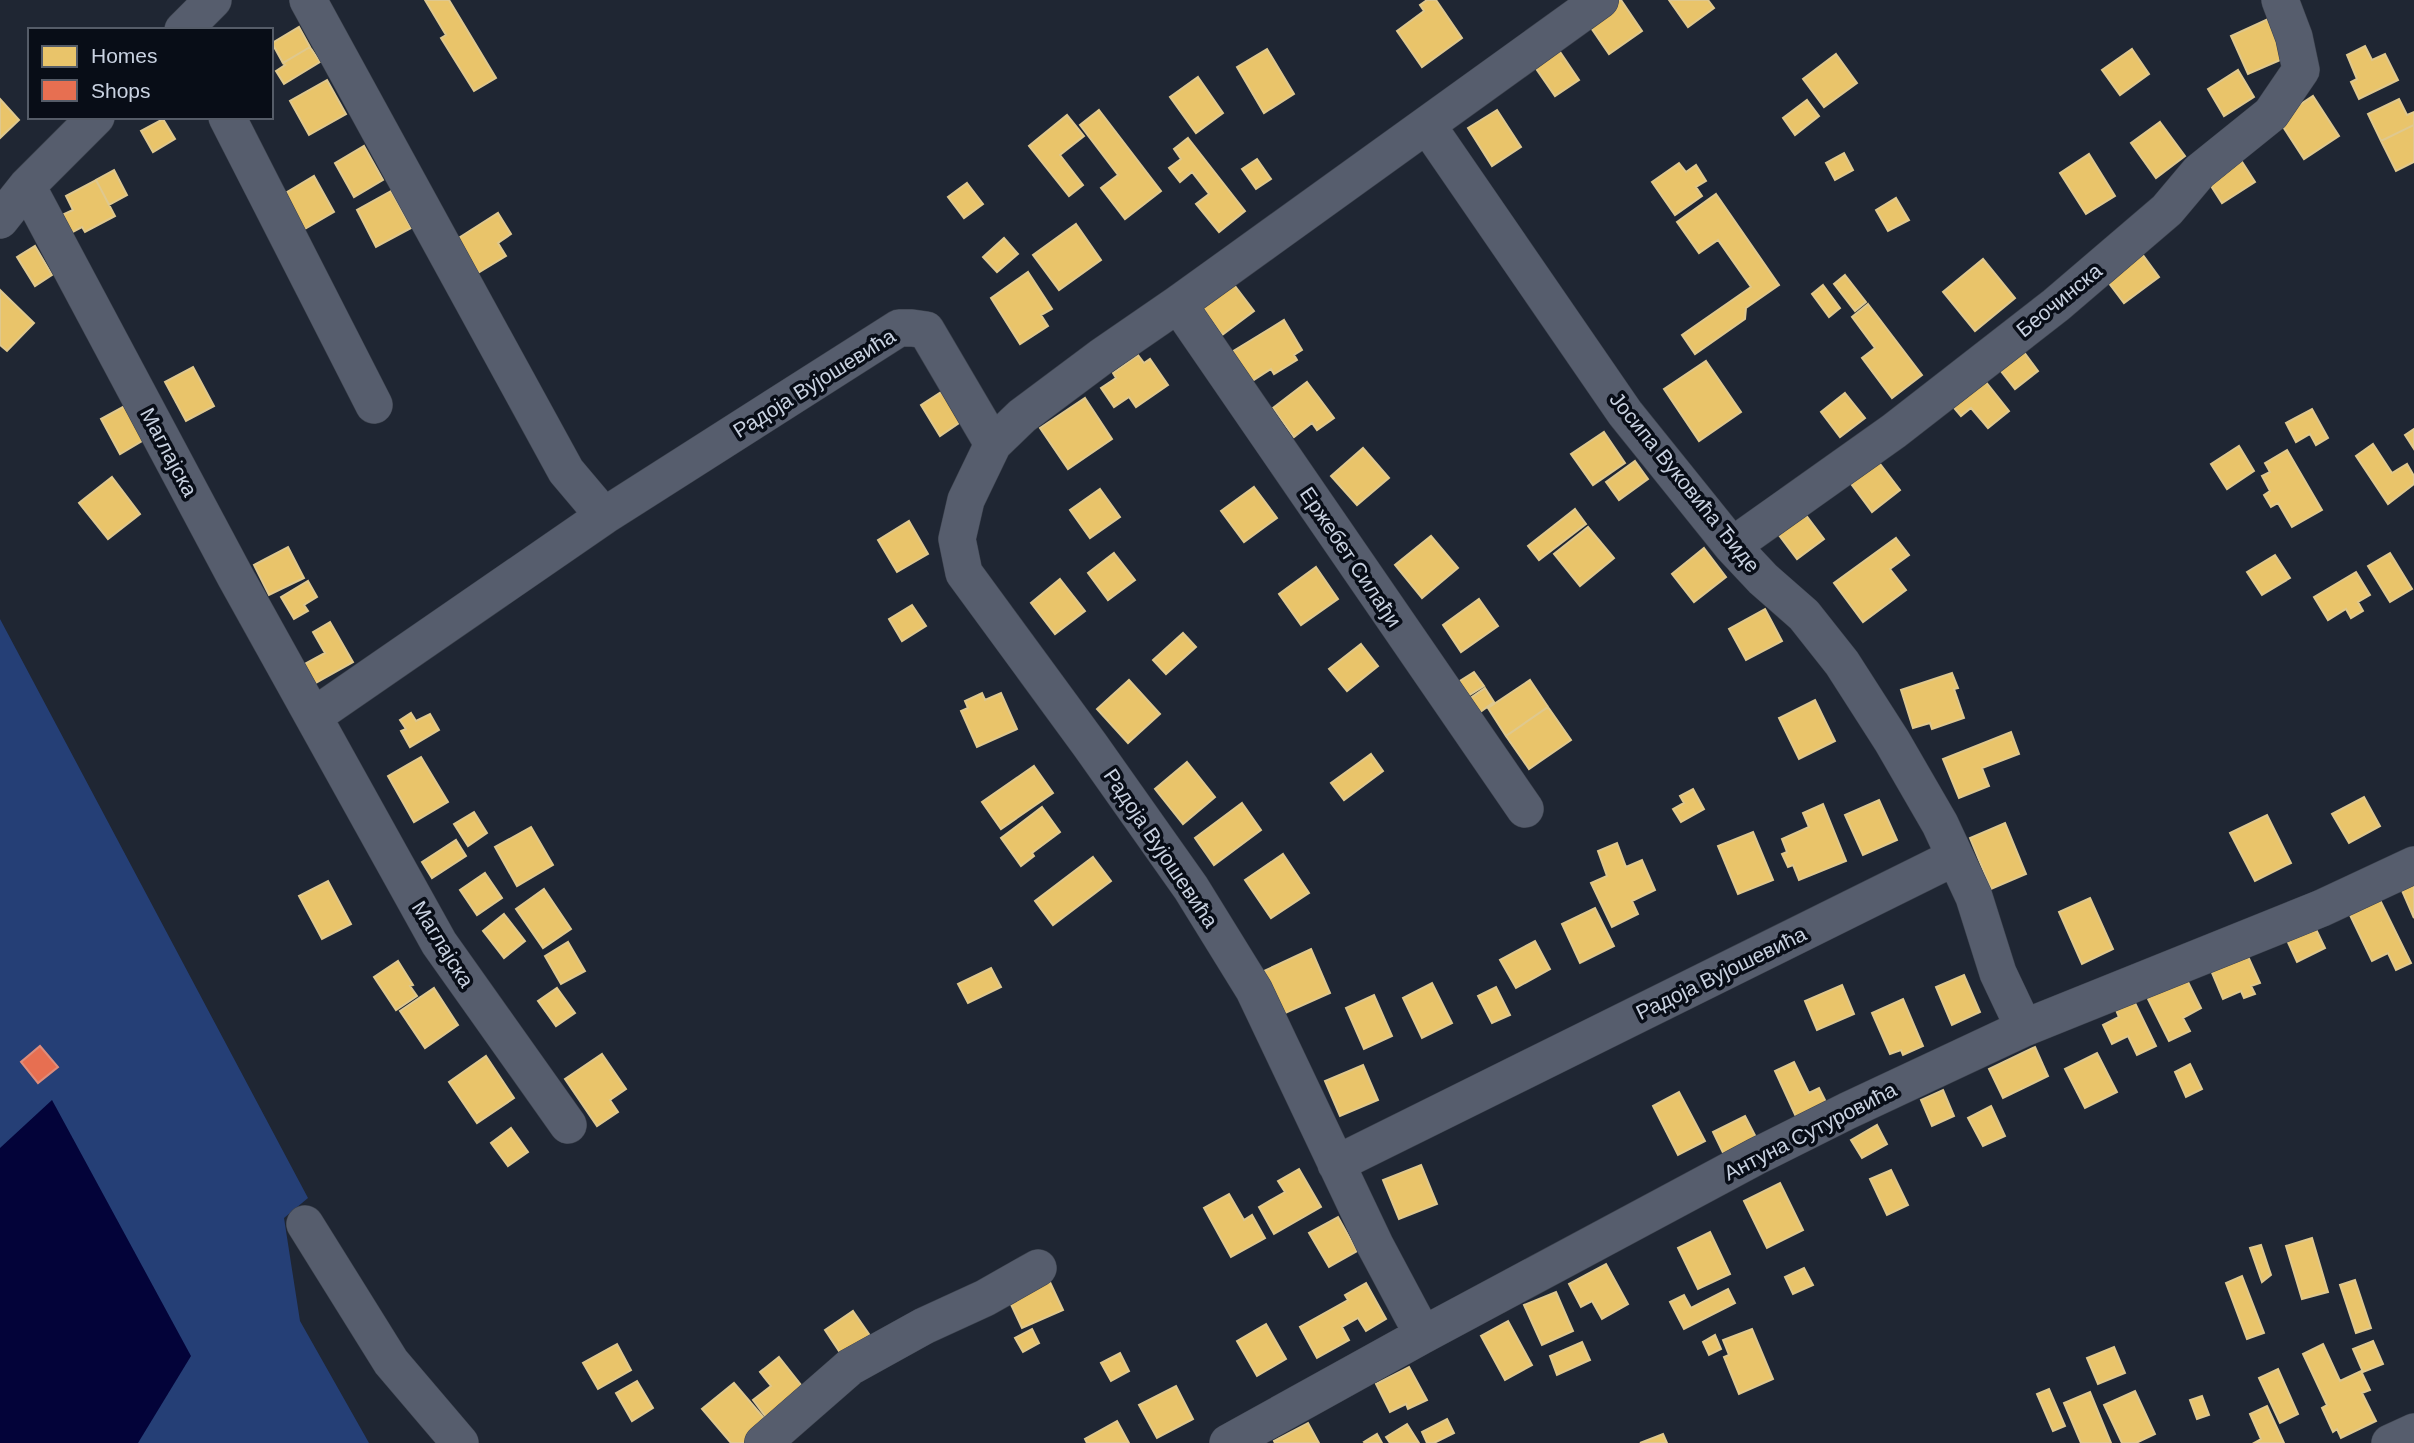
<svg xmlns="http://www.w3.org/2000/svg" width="2414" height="1443" viewBox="0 0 2414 1443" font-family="Helvetica,sans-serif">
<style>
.green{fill:#253f76}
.water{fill:#030339}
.homes{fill:#e9c46a;stroke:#dfc88e;stroke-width:2}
.shops{fill:#e76f51;stroke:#de8d7c;stroke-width:2}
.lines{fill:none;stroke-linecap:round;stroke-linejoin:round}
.minor-casing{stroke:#3c424d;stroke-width:38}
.minor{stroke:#565d6d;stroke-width:37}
.labels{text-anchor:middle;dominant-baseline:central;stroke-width:7;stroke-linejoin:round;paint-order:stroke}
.street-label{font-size:21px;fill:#c9d2e1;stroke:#080d17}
</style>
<rect width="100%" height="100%" fill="#1f2633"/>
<path class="green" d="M 0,619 L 308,1198 L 284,1218 L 300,1321 L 369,1443 L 0,1443 Z"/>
<path class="water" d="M 52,1100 L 191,1356 L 138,1443 L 0,1443 L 0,1148 Z"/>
<path class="homes" d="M 425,0 L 449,0 L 496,78 L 474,91 L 441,38 L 446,35 Z
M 1427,0 L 1436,0 L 1462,38 L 1422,67 L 1397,31 L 1424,11 L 1420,5 Z
M 1612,0 L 1621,0 L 1642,31 L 1609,54 L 1585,19 Z
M 1669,0 L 1708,0 L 1714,8 L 1688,27 Z
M 2268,19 L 2285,58 L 2248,74 L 2231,36 Z
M 299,27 L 310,47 L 283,63 L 272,43 Z
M 1552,40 L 1579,80 L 1555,96 L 1528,57 Z
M 2365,46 L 2372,60 L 2385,54 L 2398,80 L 2359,99 L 2351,82 L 2357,79 L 2347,55 Z
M 310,47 L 320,62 L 284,84 L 276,71 L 285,65 L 283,63 Z
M 1267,49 L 1294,94 L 1264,113 L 1237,67 Z
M 2132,49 L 2149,74 L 2120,95 L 2102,70 Z
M 1836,54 L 1857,83 L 1824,107 L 1803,79 Z
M 2238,70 L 2254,97 L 2224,116 L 2208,89 Z
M 1198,77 L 1223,113 L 1196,133 L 1170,97 Z
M 327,80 L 346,114 L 309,135 L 290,101 Z
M 2313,96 L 2339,136 L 2304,159 L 2278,119 Z
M 0,99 L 19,120 L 0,138 Z
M 2399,99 L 2407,115 L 2414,112 L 2414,125 L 2381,141 L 2368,114 Z
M 1807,100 L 1819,116 L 1795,135 L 1783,118 Z
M 1099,110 L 1161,191 L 1125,219 L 1101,188 L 1118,175 L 1080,125 Z
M 1497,110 L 1521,147 L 1492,166 L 1468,128 Z
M 1067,115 L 1084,136 L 1060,155 L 1083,185 L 1069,196 L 1029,146 Z
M 163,119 L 175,139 L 153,152 L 141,131 Z
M 2160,122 L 2185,156 L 2156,178 L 2131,143 Z
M 2414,125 L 2414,162 L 2396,171 L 2381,141 Z
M 1188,138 L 1245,211 L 1219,232 L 1196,204 L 1209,194 L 1192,172 L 1180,182 L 1169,168 L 1181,159 L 1174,149 Z
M 364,146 L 383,180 L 354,197 L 335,163 Z
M 1844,153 L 1853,170 L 1835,180 L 1826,163 Z
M 2089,154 L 2115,196 L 2086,214 L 2060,173 Z
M 2237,154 L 2255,182 L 2222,203 L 2204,175 Z
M 1257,159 L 1271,179 L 1256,189 L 1242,169 Z
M 1679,163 L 1686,172 L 1696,165 L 1706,181 L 1696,187 L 1702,196 L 1675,215 L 1652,182 Z
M 114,170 L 127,195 L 109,205 L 96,180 Z
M 314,176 L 334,212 L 298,233 L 277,198 Z
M 96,180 L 115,216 L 85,232 L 82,227 L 71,233 L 62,215 L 73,210 L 66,196 Z
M 967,183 L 983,204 L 964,218 L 948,197 Z
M 391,191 L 411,228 L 376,247 L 357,210 Z
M 1716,194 L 1779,285 L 1746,308 L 1745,319 L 1695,354 L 1682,335 L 1751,287 L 1718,240 L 1699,253 L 1677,222 Z
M 1896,198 L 1909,220 L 1888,231 L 1876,210 Z
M 498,213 L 511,234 L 498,243 L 506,256 L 478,273 L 457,239 Z
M 1076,224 L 1101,260 L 1059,290 L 1033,255 Z
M 1004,238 L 1018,254 L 997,272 L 983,257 Z
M 35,246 L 52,275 L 35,286 L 17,257 Z
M 2137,247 L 2159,277 L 2124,303 L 2102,274 Z
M 1983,259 L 2015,298 L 1975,331 L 1943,292 Z
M 1028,272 L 1052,309 L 1041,315 L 1048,326 L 1020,344 L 991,298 Z
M 1845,275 L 1866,302 L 1855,311 L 1834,284 Z
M 1232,282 L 1254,311 L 1222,335 L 1200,305 Z
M 1823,285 L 1840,308 L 1829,317 L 1812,294 Z
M 0,290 L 34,323 L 7,351 L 0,345 Z
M 1868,304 L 1922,375 L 1892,398 L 1862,358 L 1875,348 L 1852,317 Z
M 1284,320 L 1302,350 L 1294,355 L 1297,360 L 1274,374 L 1271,369 L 1249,383 L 1230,353 Z
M 2021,348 L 2038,371 L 2015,389 L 1997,366 Z
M 1138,355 L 1144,363 L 1150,359 L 1168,385 L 1136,407 L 1129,397 L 1114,407 L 1101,388 L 1116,378 L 1113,373 Z
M 1706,361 L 1741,412 L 1699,441 L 1664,389 Z
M 193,367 L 214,406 L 186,421 L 165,382 Z
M 1982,377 L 2009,411 L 1988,428 L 1971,408 L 1961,416 L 1949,402 Z
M 1307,382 L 1334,418 L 1317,430 L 1312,423 L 1294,437 L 1273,408 Z
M 946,389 L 965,419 L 940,436 L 921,405 Z
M 1845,393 L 1865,418 L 1840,437 L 1821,412 Z
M 1085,398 L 1112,439 L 1068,469 L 1040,428 Z
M 130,403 L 149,437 L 120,454 L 101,419 Z
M 2312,409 L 2328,438 L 2316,445 L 2310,434 L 2296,442 L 2286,423 Z
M 2414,429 L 2414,449 L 2405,435 Z
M 1604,432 L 1625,463 L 1593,485 L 1571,454 Z
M 2373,444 L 2392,473 L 2407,464 L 2414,476 L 2414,484 L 2388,504 L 2356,456 Z
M 2239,446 L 2254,471 L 2227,489 L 2211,464 Z
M 1363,448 L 1389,478 L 1357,505 L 1331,476 Z
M 2287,450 L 2322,510 L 2292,527 L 2278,503 L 2271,507 L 2264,495 L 2270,491 L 2262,476 L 2270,472 L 2265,463 Z
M 1871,452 L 1900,490 L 1872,512 L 1843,473 Z
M 1635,461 L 1648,479 L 1619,500 L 1606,482 Z
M 112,477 L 140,514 L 108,539 L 79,503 Z
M 1254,487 L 1277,518 L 1244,542 L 1221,511 Z
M 1100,489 L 1120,517 L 1090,538 L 1070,510 Z
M 1799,506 L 1824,539 L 1797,559 L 1772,526 Z
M 1575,509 L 1586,524 L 1539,560 L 1528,546 Z
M 909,521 L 928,554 L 897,572 L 878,540 Z
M 1588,527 L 1614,558 L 1580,586 L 1554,554 Z
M 1431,536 L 1458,568 L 1422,598 L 1395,565 Z
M 1896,538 L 1909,555 L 1890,569 L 1906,590 L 1863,622 L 1834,583 Z
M 288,547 L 304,578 L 269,595 L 254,565 Z
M 1704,548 L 1726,577 L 1694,602 L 1672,574 Z
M 1114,553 L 1135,580 L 1108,600 L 1088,573 Z
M 2390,553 L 2412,589 L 2390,602 L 2368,566 Z
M 2275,555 L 2290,578 L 2262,595 L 2247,572 Z
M 1316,567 L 1338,599 L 1301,625 L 1279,594 Z
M 2356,572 L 2370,595 L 2358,602 L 2363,611 L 2351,618 L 2346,609 L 2328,620 L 2314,597 Z
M 1060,579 L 1085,611 L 1055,634 L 1031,603 Z
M 308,581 L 317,597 L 304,605 L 308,611 L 294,619 L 281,597 Z
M 1479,599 L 1498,626 L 1461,652 L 1443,625 Z
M 912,605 L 926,626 L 902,641 L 889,619 Z
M 1765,609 L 1782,641 L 1746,660 L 1729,629 Z
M 330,622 L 353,662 L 314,684 L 303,665 L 325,653 L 313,632 Z
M 1183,633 L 1196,647 L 1166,674 L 1153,660 Z
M 1361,644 L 1378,666 L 1347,691 L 1329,669 Z
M 1474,672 L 1484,686 L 1465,698 L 1455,684 Z
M 1952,673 L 1958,688 L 1954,689 L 1964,718 L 1932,729 L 1930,723 L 1913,728 L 1901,690 Z
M 1129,680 L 1160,714 L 1128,743 L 1097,709 Z
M 1530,680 L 1548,707 L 1506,736 L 1488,708 Z
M 1485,688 L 1494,702 L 1476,715 L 1466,701 Z
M 982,693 L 985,700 L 1001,693 L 1017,729 L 977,747 L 961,711 L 968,708 L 965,701 Z
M 1815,700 L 1835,741 L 1799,759 L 1779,718 Z
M 1548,707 L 1571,740 L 1529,769 L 1506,736 Z
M 411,713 L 416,721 L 430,714 L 439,730 L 410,747 L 401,731 L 406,729 L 400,720 Z
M 2011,732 L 2019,754 L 1982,768 L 1989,786 L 1959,798 L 1943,759 Z
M 1371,754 L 1383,771 L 1344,800 L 1331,783 Z
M 421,757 L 448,802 L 414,822 L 388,776 Z
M 1187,762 L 1215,797 L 1183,824 L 1155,789 Z
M 1034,766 L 1053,793 L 1001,829 L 982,802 Z
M 1693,789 L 1704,809 L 1681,822 L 1673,809 L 1684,803 L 1680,796 Z
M 2364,797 L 2380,826 L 2349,843 L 2332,814 Z
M 1879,800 L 1897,840 L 1863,855 L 1845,815 Z
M 1242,803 L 1261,830 L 1214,865 L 1195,838 Z
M 1823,804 L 1846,861 L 1799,880 L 1793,865 L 1788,867 L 1782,854 L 1787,852 L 1782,839 L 1809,827 L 1803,813 Z
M 1042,807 L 1060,832 L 1032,853 L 1034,856 L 1021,866 L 1001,838 Z
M 474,812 L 487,833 L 468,846 L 454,824 Z
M 2267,815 L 2291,863 L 2255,881 L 2230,833 Z
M 2005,823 L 2026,874 L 1991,889 L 1970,838 Z
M 531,827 L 553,865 L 517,886 L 495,847 Z
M 1753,832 L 1773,880 L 1738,894 L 1718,846 Z
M 456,840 L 466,856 L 432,878 L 422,862 Z
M 1617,843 L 1626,867 L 1642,860 L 1655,890 L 1632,901 L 1638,914 L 1612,927 L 1591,883 L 1607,876 L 1598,851 Z
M 1283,854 L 1309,893 L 1271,918 L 1245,880 Z
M 1093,857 L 1111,881 L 1053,925 L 1035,901 Z
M 485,873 L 502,898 L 477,915 L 460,890 Z
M 2414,880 L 2414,918 L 2400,886 Z
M 328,881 L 351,924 L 322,939 L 299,896 Z
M 544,889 L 571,929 L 543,948 L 516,909 Z
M 2378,896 L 2411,963 L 2396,970 L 2388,953 L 2372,961 L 2348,911 Z
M 2090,898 L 2113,949 L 2082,964 L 2059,912 Z
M 1595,908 L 1614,946 L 1580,963 L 1562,924 Z
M 504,914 L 525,941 L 504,958 L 483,931 Z
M 2313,923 L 2325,948 L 2297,962 L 2285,936 Z
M 1535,941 L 1550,969 L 1516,988 L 1500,960 Z
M 568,942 L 585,971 L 561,984 L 545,956 Z
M 1311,949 L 1330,993 L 1283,1014 L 1264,971 Z
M 2246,952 L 2260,983 L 2251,986 L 2255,994 L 2244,998 L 2241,991 L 2223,999 L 2210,968 Z
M 398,961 L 413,985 L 410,986 L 417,996 L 396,1010 L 374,977 Z
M 991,968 L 1001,987 L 968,1003 L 958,984 Z
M 1964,975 L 1980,1012 L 1952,1025 L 1936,987 Z
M 2186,978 L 2201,1008 L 2183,1018 L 2190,1031 L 2169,1041 L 2147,997 Z
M 1432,983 L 1452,1023 L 1422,1038 L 1403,998 Z
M 1842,985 L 1854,1014 L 1817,1030 L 1805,1001 Z
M 1496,987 L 1510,1015 L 1492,1023 L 1478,996 Z
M 434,988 L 458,1025 L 425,1048 L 400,1011 Z
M 557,988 L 575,1013 L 556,1026 L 538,1001 Z
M 1374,995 L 1392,1036 L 1364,1049 L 1346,1008 Z
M 1903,999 L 1923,1046 L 1903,1055 L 1901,1050 L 1890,1054 L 1872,1013 Z
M 2134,1001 L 2156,1046 L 2137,1055 L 2128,1036 L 2112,1044 L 2103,1025 L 2119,1017 L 2116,1010 Z
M 2035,1047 L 2048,1076 L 2003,1098 L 1989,1069 Z
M 2097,1053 L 2117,1092 L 2085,1108 L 2065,1069 Z
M 602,1054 L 626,1089 L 610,1100 L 618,1112 L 597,1126 L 565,1079 Z
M 486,1056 L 514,1098 L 477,1123 L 449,1082 Z
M 1794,1062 L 1809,1093 L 1819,1088 L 1827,1104 L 1797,1119 L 1775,1071 Z
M 2190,1064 L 2202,1089 L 2186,1097 L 2175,1072 Z
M 1363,1065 L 1378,1100 L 1340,1116 L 1325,1081 Z
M 1943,1090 L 1954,1116 L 1932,1126 L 1921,1100 Z
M 1679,1092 L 1705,1141 L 1678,1155 L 1653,1106 Z
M 1991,1106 L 2005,1136 L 1983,1146 L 1968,1118 Z
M 1745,1116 L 1759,1143 L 1726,1159 L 1713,1132 Z
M 1877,1125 L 1887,1144 L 1862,1158 L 1851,1140 Z
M 511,1128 L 528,1152 L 508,1166 L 491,1143 Z
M 1421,1165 L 1437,1204 L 1399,1219 L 1383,1180 Z
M 1299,1169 L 1321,1207 L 1274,1234 L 1259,1207 L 1285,1192 L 1278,1181 Z
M 1891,1170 L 1908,1205 L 1887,1215 L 1870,1179 Z
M 1780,1183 L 1803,1230 L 1767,1248 L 1744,1201 Z
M 1229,1194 L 1244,1220 L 1252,1215 L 1265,1238 L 1231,1257 L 1204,1208 Z
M 1338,1217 L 1357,1251 L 1329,1267 L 1309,1233 Z
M 1710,1232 L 1730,1274 L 1698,1289 L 1678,1248 Z
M 2312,1238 L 2328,1292 L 2302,1299 L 2286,1246 Z
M 2261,1245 L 2271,1275 L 2262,1282 L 2250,1248 Z
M 1606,1264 L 1628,1304 L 1602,1319 L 1592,1301 L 1581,1307 L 1569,1284 Z
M 1804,1268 L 1813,1285 L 1793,1294 L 1785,1277 Z
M 2242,1276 L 2264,1333 L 2247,1339 L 2226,1283 Z
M 1048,1278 L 1063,1310 L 1022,1328 L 1007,1296 Z
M 2355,1280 L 2371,1328 L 2356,1333 L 2340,1285 Z
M 1366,1283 L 1386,1319 L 1366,1331 L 1358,1318 L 1342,1327 L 1349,1340 L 1317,1358 L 1300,1327 L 1348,1300 L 1345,1295 Z
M 1728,1289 L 1735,1303 L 1684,1329 L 1670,1302 L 1684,1295 L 1691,1308 Z
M 1556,1292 L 1573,1331 L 1542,1345 L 1524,1305 Z
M 853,1311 L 871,1337 L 843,1357 L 825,1330 Z
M 1508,1321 L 1532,1365 L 1505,1380 L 1481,1336 Z
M 1266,1324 L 1286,1359 L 1257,1376 L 1237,1341 Z
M 1032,1329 L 1039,1343 L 1023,1352 L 1015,1338 Z
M 1752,1329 L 1773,1379 L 1739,1394 L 1724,1357 L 1729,1355 L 1723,1340 Z
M 1715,1335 L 1721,1349 L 1709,1355 L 1703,1342 Z
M 2373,1341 L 2383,1364 L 2363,1372 L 2353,1349 Z
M 1582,1342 L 1590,1360 L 1557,1375 L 1550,1356 Z
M 617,1344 L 631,1370 L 598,1389 L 583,1363 Z
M 2323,1344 L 2340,1381 L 2361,1371 L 2370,1390 L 2362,1393 L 2376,1421 L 2341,1438 L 2337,1429 L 2333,1432 L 2322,1408 L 2327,1405 L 2303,1354 Z
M 2114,1347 L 2125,1373 L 2098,1384 L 2087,1358 Z
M 1120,1353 L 1129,1371 L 1111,1381 L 1101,1363 Z
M 779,1357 L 809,1395 L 772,1425 L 753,1400 L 771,1386 L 760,1372 Z
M 1409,1367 L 1427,1400 L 1408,1409 L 1406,1404 L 1390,1412 L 1376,1384 Z
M 2278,1369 L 2298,1414 L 2280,1423 L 2259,1378 Z
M 637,1381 L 653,1408 L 632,1421 L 616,1393 Z
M 734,1383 L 770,1425 L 749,1443 L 731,1443 L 702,1409 Z
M 1176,1386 L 1193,1419 L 1157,1438 L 1139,1405 Z
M 2049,1389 L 2065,1426 L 2053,1431 L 2037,1394 Z
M 2135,1391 L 2155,1434 L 2136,1443 L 2122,1443 L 2104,1405 Z
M 2090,1392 L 2111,1443 L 2081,1443 L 2064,1403 Z
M 2202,1396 L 2209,1415 L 2197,1419 L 2190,1400 Z
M 2267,1406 L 2284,1443 L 2254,1443 L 2261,1439 L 2250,1414 Z
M 1447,1419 L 1454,1433 L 1434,1443 L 1427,1443 L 1422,1432 Z
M 1117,1421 L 1129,1443 L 1087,1443 L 1085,1439 Z
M 1308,1423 L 1319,1443 L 1275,1443 L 1274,1441 Z
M 1407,1424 L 1419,1443 L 1390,1443 L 1386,1437 Z
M 1377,1434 L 1382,1443 L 1365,1443 L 1364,1442 Z
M 1663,1434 L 1667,1443 L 1640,1443 Z"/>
<path class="shops" d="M 40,1046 L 58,1067 L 38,1083 L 21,1062 Z"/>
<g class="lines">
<defs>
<path id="minor" d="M 308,0 L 566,471 L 604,516
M 183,30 L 213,0
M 227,117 L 374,405
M 1427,125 L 1625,413 L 1732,546 L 1763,579 L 1804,615 L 1842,663 L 1892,741 L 1940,824 L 1974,897 L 1998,973 L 2024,1028
M 27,186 L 235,576 L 439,943 L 568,1125
M 0,220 L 27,186 L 96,117
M 1178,304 L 1525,809
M 1732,546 L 1894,431 L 2056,305 L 2167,210 L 2199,172 L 2271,114 L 2301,70 L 2294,37 L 2280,0
M 314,716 L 604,516 L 899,328 L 912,328 L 926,330 L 993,444
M 1336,1164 L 1955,857
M 305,1224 L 391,1362 L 460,1443
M 1423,1335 L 1375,1245 L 1254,990 L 1191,888 L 1090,745 L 964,573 L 957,539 L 966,500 L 993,444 L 1022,416 L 1101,357 L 1178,304 L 1600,0
M 763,1443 L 850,1367 L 924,1326 L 985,1298 L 1038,1268
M 1228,1443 L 1423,1335 L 1757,1156 L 1847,1111 L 2024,1028 L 2322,908 L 2414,865
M 2390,1443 L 2414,1432"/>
</defs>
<use href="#minor" class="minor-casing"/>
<use href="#minor" class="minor"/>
</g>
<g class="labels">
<g class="street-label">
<text transform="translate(2059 300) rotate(-39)">Беочинска</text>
<text transform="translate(814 383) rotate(-32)">Радоја Вујошевића</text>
<text transform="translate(169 452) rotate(62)">Маглајска</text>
<text transform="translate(1685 482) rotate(51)">Јосипа Вуковића Ђиде</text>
<text transform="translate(1351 557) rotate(56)">Ержебет Силађи</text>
<text transform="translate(1161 848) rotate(56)">Радоја Вујошевића</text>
<text transform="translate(443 944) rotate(58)">Маглајска</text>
<text transform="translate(1721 973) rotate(-26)">Радоја Вујошевића</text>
<text transform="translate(1810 1131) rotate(-27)">Антуна Сутуровића</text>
</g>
</g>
<rect x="28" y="28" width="245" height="91" fill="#080d17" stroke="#555c68" stroke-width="2"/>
<rect x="42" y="46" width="35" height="21" fill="#e9c46a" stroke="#555c68" stroke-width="2"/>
<text x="91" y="63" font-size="21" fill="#c9d2e1">Homes</text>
<rect x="42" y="80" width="35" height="21" fill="#e76f51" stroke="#555c68" stroke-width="2"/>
<text x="91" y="98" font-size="21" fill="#c9d2e1">Shops</text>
</svg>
